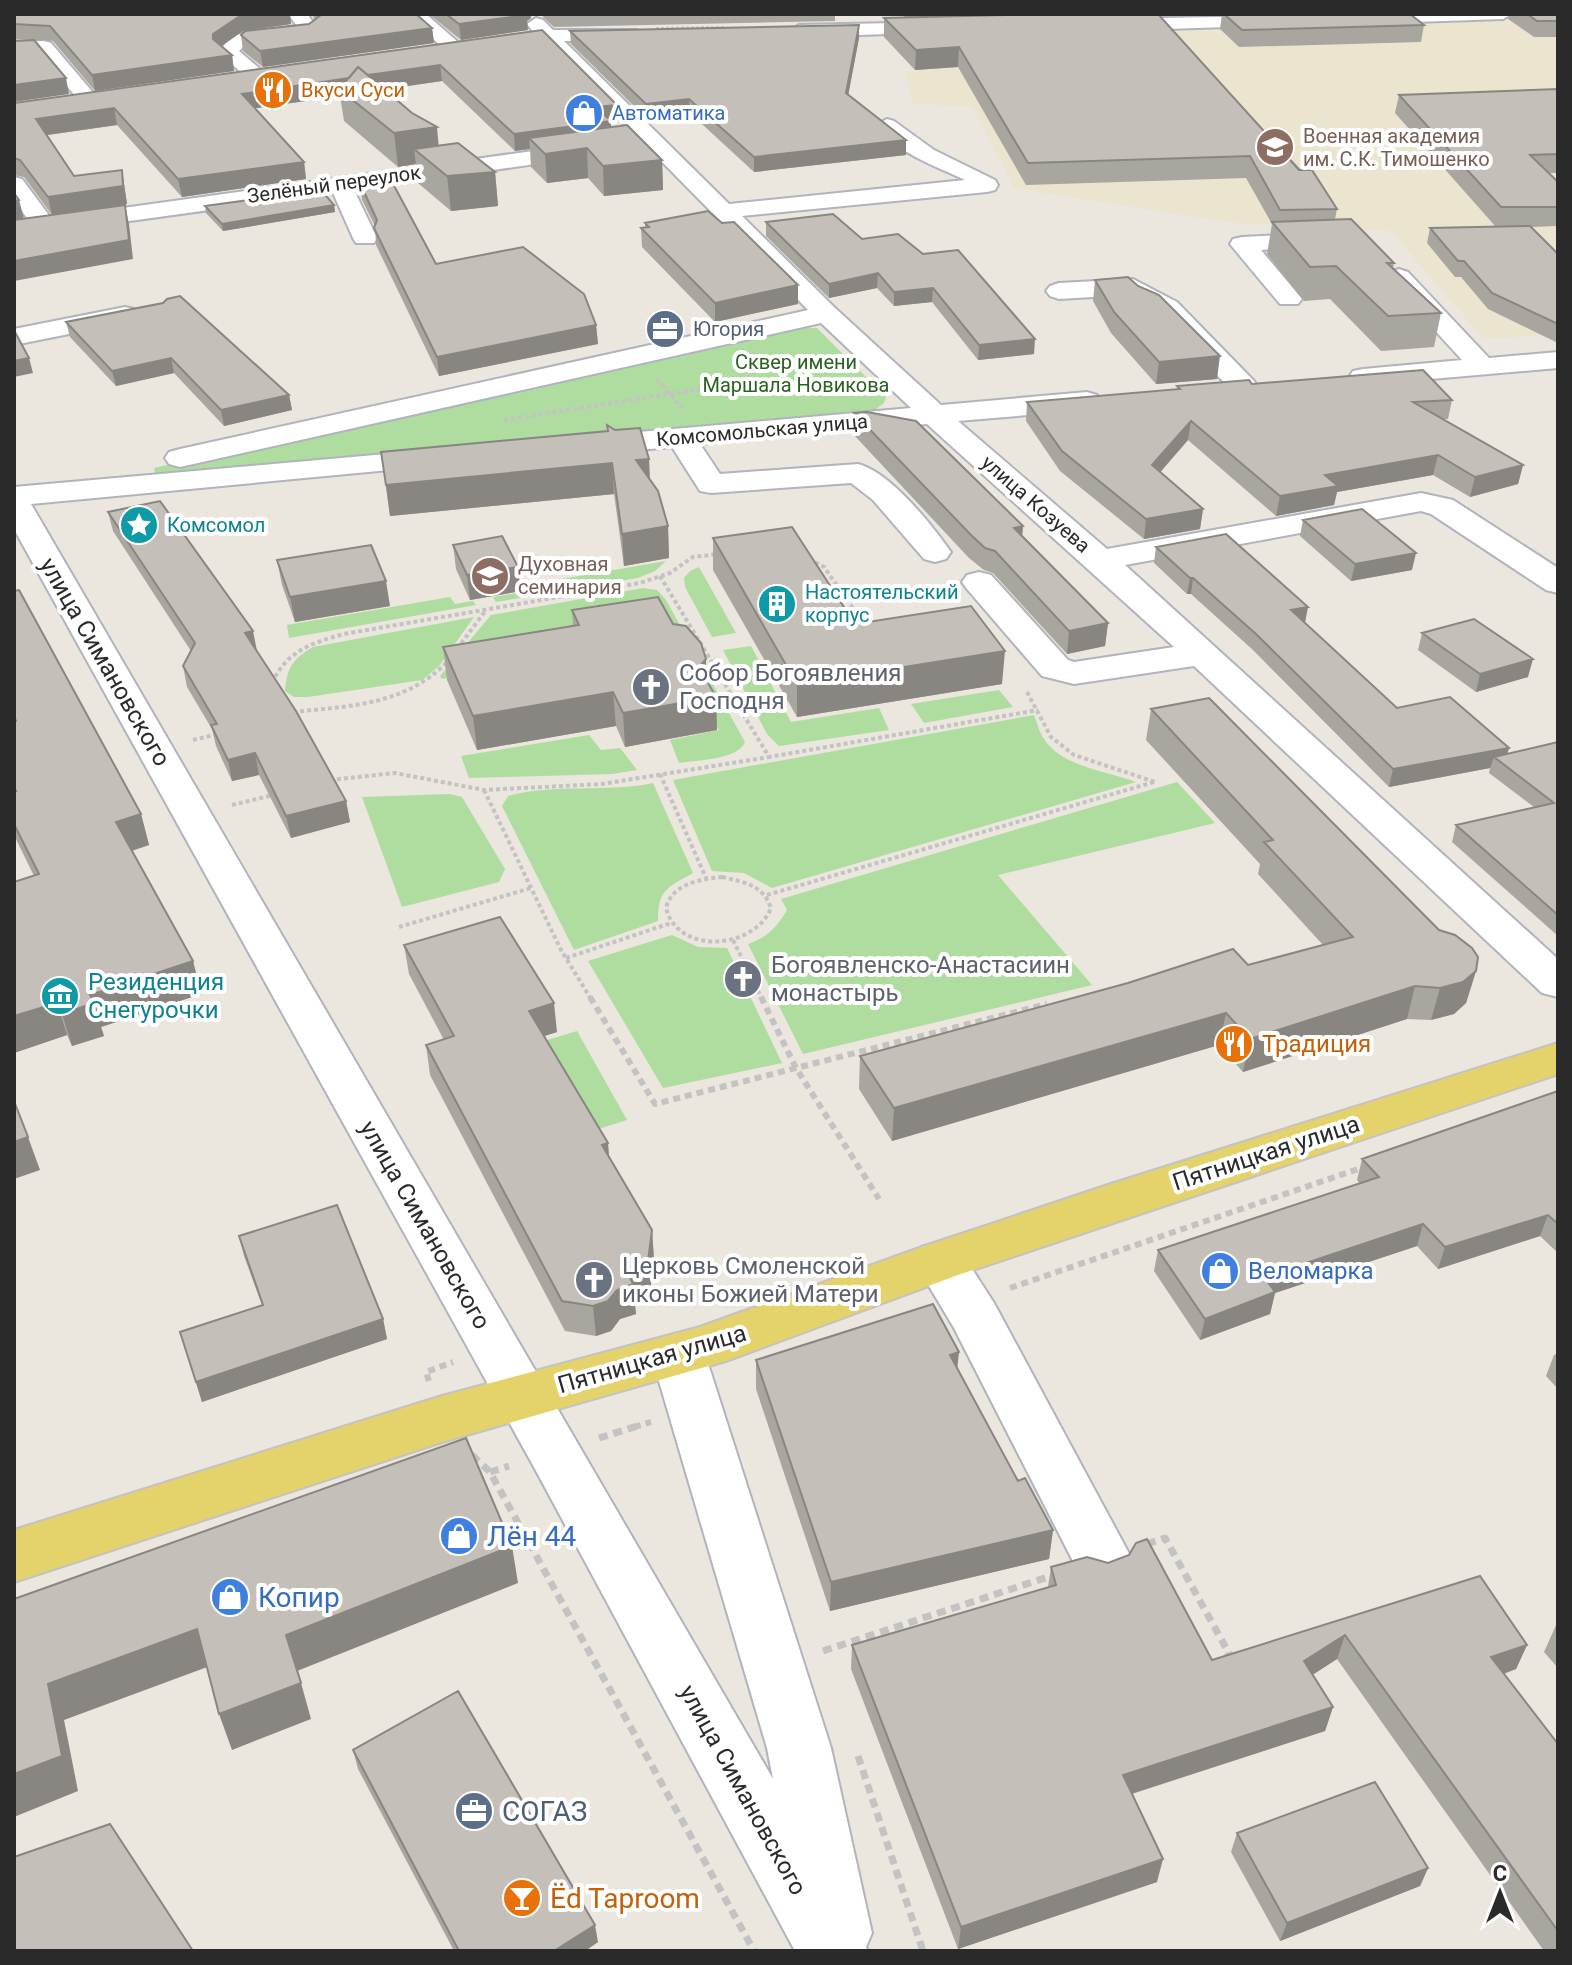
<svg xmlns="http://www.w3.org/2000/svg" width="1572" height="1965" viewBox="0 0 1572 1965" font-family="Roboto,sans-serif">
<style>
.education{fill:#ebe4cf}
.green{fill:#afdd9f}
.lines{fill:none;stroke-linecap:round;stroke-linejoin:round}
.minor-casing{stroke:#b1b3bd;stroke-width:4}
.major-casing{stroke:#c3c3c3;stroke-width:4}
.path-far4{stroke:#c3c3c3;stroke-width:2;stroke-dasharray:3 2;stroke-linecap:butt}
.path-far3{stroke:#c3c3c3;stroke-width:3;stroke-dasharray:3 2;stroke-linecap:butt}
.path-far2{stroke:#c3c3c3;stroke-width:4;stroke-dasharray:4 3;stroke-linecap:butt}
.path-far1{stroke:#c3c3c3;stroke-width:6;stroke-dasharray:7 5;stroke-linecap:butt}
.path{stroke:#c3c3c3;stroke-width:7;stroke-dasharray:9 6;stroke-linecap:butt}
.minor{fill:#fff;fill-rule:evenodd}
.major{fill:#e4d26a;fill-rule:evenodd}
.wall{fill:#a9a59f}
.shaded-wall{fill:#898682}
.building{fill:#c4c0b9;stroke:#898682;stroke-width:2}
.labels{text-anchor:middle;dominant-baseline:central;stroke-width:8;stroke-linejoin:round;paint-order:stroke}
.far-food-label{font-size:20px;fill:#c56008;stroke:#fff;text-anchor:start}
.far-shop-label{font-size:20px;fill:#366cbe;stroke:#fff;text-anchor:start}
.far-education-label{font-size:20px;fill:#785e54;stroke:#fff;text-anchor:start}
.far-street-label{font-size:20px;fill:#2a2a2a;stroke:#fff}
.far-service-label{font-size:20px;fill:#4e5e75;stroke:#fff;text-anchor:start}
.far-park-label{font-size:20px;fill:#296121;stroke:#fff}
.far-culture-label{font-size:20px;fill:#0d838f;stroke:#fff;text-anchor:start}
.street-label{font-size:24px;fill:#2a2a2a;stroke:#fff}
.worship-label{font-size:24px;fill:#5b616d;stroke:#fff;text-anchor:start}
.culture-label{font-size:24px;fill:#0d838f;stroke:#fff;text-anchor:start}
.food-label{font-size:24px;fill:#c56008;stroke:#fff;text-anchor:start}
.shop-label{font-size:24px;fill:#366cbe;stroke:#fff;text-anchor:start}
.near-shop-label{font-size:28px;fill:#366cbe;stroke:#fff;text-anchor:start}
.near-service-label{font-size:28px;fill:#4e5e75;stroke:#fff;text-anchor:start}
.near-food-label{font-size:28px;fill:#c56008;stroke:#fff;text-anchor:start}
</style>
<rect width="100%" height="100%" fill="#ebe6de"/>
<path class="education" d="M 1558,19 L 1558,334 L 1484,339 L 1391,231 L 1227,222 L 1014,188 L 972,106 L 914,104 L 905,72 L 979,66 L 962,36 Z"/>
<path class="green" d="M 782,328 L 817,328 L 886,397 L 884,403 L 871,413 L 157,480 L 154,468 Z
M 666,561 L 655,571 L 638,578 L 496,602 L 493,597 L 524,592 L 521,586 Z
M 699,567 L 736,633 L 712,637 L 685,587 L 684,578 L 690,571 Z
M 643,588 L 657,590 L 666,600 L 745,742 C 738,760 696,760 679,763 L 670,740 L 719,730 L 701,699 L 575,657 L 442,679 L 440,676 L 491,615 Z
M 450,597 L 455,604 L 473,601 L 476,605 L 289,638 L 287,625 Z
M 474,617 L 439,666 L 422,680 L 308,697 L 294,697 L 285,691 C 287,667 293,659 313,647 Z
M 751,646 L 791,722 L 879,708 L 889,730 L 779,746 L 767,734 L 723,650 Z
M 999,690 L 1013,707 L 924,723 L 911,704 Z
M 1034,715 C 1037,722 1039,732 1044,739 C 1062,767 1107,771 1136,782 L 772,888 L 744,873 L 712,871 L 673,780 Z
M 589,735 L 601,750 L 620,748 L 637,770 L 612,774 L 469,778 L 461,756 Z
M 1177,782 L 1215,823 L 998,875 L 1092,985 L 803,1054 L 748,944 C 768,937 776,928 787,910 L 781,899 Z
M 653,783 L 693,873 C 667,888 658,889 658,921 L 574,950 L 502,806 L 508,796 C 555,783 605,793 653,783 Z
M 450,794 L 462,797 L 505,869 L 499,882 L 402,907 L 362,797 Z
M 672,935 L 698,947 L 727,948 L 782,1063 L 663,1088 L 588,961 Z
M 577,1031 L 627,1120 L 595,1130 L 544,1041 Z"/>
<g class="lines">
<defs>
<path id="minor" d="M 288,14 L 311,14 L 309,17 L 320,30 L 311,36 L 246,44 L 239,51 L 265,73 L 268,77 L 265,81 L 251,81 L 218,52 L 233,35 L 297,26 Z
M 357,14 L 427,15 L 466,49 L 463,53 L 449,53 L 416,24 L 372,24 Z
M 1512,14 L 1503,19 L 1355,24 L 1346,19 L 1353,14 Z
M 1278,16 L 1284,17 L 1287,21 L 1284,25 L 1107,31 L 1098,25 L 1107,19 Z
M 536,18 L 543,20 L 553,30 L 637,30 L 639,34 L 637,38 L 630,40 L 564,41 L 729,204 L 965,180 C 934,165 898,154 876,125 L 887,119 L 894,121 L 934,150 L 995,180 L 998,185 L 995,190 L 987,192 L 742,216 L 835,308 L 941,405 L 1087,392 L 1097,395 L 1101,401 L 1097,407 L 1087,410 L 958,421 L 1107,549 L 1421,493 L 1453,500 L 1558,568 L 1558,593 L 1546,590 L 1431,514 L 1421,511 L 1125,565 L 1558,959 L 1558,997 L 1542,993 L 1194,666 L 1074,684 L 1042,676 L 967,589 L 962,582 L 967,575 L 979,572 L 991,575 L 1068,660 L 1074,662 L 1174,647 L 927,424 L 700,444 L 720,474 L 858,464 C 890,472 932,525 951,552 L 946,559 L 935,562 L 924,559 L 873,500 L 851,483 L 711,493 L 700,491 L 672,447 L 582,455 L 572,452 L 567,446 L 572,440 L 582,437 L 911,408 L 821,323 L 180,467 L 169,464 L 165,458 L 169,452 L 180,449 L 808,310 L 544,42 L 488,51 L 479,45 L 488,39 L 534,33 L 527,24 Z
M 942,22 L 951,28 L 949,32 L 799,37 L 790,31 L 799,25 Z
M 44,41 L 51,43 L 96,96 L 99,100 L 96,104 L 82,104 L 39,53 L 14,54 L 14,42 Z
M 590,143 L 598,145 L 601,150 L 598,155 L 354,190 L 377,238 L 374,243 L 356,243 L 353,238 L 333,193 L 14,237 L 14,223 L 29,221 L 14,200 L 14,177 L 22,179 L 51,218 Z
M 1327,233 L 1336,235 L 1339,240 L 1336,245 L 1261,250 L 1302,299 L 1298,304 L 1280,304 L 1230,244 L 1233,239 L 1242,237 Z
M 1399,269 L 1408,272 L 1489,358 L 1558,352 L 1558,368 L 1363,385 L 1353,383 L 1349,377 L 1353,371 L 1363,369 L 1462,360 L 1386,277 L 1390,272 Z
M 1133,279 L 1177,302 L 1254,381 L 1258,387 L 1254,393 L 1244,395 L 1234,393 L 1159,314 L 1137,304 L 1127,295 L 1059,299 L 1050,296 L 1046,291 L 1050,286 L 1059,283 Z
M 125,307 L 134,309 L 138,315 L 134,321 L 14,345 L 14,329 Z
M 442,449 L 453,452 L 457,458 L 453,464 L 31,504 L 773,1779 L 767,1748 L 651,1354 L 659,1339 L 678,1333 L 697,1339 L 705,1354 L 831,1748 L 872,1933 L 866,1947 L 868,1951 L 795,1951 L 535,1469 L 14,529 L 14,487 Z
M 940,1242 L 958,1247 L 994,1303 L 1132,1559 L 1123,1577 L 1102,1585 L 1081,1577 L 954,1328 L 914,1261 L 922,1247 Z"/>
<path id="major" d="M 1558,1043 L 1558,1074 L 958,1275 L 726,1361 L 442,1442 L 14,1582 L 14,1530 L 442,1396 L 700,1327 L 922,1247 L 1111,1184 Z"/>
</defs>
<use href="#minor" class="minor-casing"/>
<use href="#major" class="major-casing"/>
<path class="path-far4" d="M 656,28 L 725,27"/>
<path class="path-far3" d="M 657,380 L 664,387
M 713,387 L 742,383
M 773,387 L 742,383 L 774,358"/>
<path class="path-far2" d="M 662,385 L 682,408
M 759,385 L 811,393
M 504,420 L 726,385
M 809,559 L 824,567 L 866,627
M 660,576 L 769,757 L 1038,710
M 457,649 L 486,610
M 272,683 C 287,651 311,643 344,634 L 640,583 L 670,573 L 693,557 L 718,554
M 1027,692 L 1051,737 L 1074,755 L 1155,782
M 293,712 C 351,706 407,705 449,660
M 193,740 L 218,734
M 660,774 L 706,878
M 330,780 L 395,773 L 484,790 L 602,784 L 769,757
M 484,790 L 561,950 L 591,999
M 232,805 L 273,795
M 722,877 C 744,882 763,885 771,908 C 755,949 678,956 666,908 C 672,884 700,879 722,877 Z
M 767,895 L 1154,782
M 399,927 L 531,888
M 733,940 L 762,999
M 566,958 L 671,923"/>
<path class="path-far1" d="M 590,997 L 655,1104 L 1047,1004
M 761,997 L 796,1068 L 879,1199
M 1010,1288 L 1364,1167
M 429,1381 L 426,1372 L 453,1362
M 634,1427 L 651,1422"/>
<path class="path" d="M 599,1438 L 641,1425
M 472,1455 L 490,1472 L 754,1951
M 490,1472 L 509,1466
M 1147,1544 L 1165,1538 L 1230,1655 L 1226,1657
M 823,1651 L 1054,1575
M 858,1756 L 923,1951"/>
<use href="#minor" class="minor"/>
<use href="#major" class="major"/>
</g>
<path class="wall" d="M 14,14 L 290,14 L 291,24 L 243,31 L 221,46 L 232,55 L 234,71 L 95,91 L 53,41 L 14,39 Z
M 312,14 L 416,14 L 432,28 L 434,43 L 263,67 L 243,51 L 241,35 L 309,24 L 315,20 Z
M 429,14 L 530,14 L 531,18 L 527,21 L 528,30 L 461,40 Z
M 543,14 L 835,14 L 835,21 L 554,27 L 543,17 Z
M 903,14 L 1158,14 L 1337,209 L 1335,219 L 1394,263 L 1393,269 L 1441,313 L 1434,347 L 1381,351 L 1330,299 L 1304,301 L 1267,254 L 1272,224 L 1246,178 L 1026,185 L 958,67 L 915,70 L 884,37 L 884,18 L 905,18 Z
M 1222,14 L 1410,14 L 1424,25 L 1421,42 L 1239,47 L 1220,29 Z
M 1510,14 L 1558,14 L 1558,37 L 1534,37 L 1508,19 Z
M 859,25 L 859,38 L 848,94 L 906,140 L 906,155 L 754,172 L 690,113 L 646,118 L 571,44 L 570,31 Z
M 542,30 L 618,122 L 611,122 L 611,127 L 662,160 L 663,190 L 604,196 L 588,178 L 547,183 L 531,167 L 530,149 L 515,151 L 442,81 L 384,89 L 439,146 L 495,172 L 498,206 L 451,211 L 418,183 L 416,164 L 398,167 L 344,121 L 340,96 L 255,108 L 304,162 L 306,179 L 182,197 L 117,125 L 47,135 L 74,176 L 122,170 L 127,204 L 52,215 L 24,177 L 14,175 L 14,103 Z
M 1558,89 L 1558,173 L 1549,173 L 1558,182 L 1558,226 L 1531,227 L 1558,254 L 1558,343 L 1488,309 L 1461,277 L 1455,277 L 1427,243 L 1430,228 L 1496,227 L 1395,113 L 1399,95 Z
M 360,183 L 436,264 L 596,325 L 598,344 L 439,376 L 376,245 L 375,226 L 362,200 Z
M 334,205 L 335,212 L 223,231 L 206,213 L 205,206 Z
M 766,222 L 862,239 L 1034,354 L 978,360 L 932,302 L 894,306 L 877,288 L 829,298 L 766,236 Z
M 645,223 L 798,285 L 798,304 L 715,322 L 642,247 L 641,228 L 645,228 Z
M 1095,280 L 1217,379 L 1156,384 L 1111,333 L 1093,301 Z
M 66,322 L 289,395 L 292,410 L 224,426 L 174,373 L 116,386 L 70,337 Z
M 1252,384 L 1452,400 L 1448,419 L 1443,419 L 1523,465 L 1518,484 L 1470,497 L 1433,475 L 1337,492 L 1334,505 L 1276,516 L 1188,440 L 1160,472 L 1203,509 L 1200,529 L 1144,539 L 1060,471 L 1026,421 L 1027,402 L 1177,390 L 1177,386 Z
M 854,413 L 1023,526 L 1022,536 L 1108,623 L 1105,646 L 1067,654 L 993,573 L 984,570 L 969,558 L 853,434 Z
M 381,452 L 649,459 L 650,480 L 668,526 L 669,558 L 624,566 L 614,494 L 390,516 Z
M 108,512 L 256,650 L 346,801 L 350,822 L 291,838 L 259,775 L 232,781 L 216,746 L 212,729 L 187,687 L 183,666 L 191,651 L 113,531 Z
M 1303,520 L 1412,570 L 1351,581 L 1300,536 Z
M 713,538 L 855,624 L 1002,684 L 797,717 L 713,570 Z
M 453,545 L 521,591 L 470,600 L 456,569 Z
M 1156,547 L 1305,623 L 1397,708 L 1509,748 L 1507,754 L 1558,742 L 1558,936 L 1452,842 L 1456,825 L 1534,807 L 1489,773 L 1490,768 L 1389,787 L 1253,650 L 1191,594 L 1187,594 L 1154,563 Z
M 277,560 L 390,606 L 295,622 L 282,585 Z
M 14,591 L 141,814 L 149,845 L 132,851 L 193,961 L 201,994 L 101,1027 L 104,1036 L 72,1046 L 67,1035 L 14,1053 L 14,882 L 34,876 L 14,835 Z
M 572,610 L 706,680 L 716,697 L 717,730 L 625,747 L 616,726 L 477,750 L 447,680 L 443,647 L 573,626 Z
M 1422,633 L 1528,677 L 1476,692 L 1418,650 Z
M 1151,709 L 1476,971 L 1466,1003 L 1454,1014 L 1431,1020 L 1407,1019 L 1243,1072 L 1219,1045 L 892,1141 L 859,1089 L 860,1056 L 1248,965 L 1323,945 L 1258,874 L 1260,864 L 1146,740 Z
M 404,945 L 557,1032 L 544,1036 L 608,1143 L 609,1157 L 652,1230 L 654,1260 L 650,1291 L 634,1297 L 636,1314 L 620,1319 L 611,1331 L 596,1336 L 565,1331 L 430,1075 L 426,1045 L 444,1040 L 409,974 Z
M 1558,1091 L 1558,1253 L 1540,1236 L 1438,1269 L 1417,1246 L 1275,1293 L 1270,1314 L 1200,1340 L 1154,1271 L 1158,1250 L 1360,1184 L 1357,1180 L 1362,1159 Z
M 239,1236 L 383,1319 L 387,1339 L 202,1402 L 180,1332 L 262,1305 L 244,1256 Z
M 1558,1353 L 1558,1389 L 1546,1376 L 1554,1355 Z
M 756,1360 L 957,1368 L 1018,1481 L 1053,1530 L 1049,1559 L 830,1611 L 756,1389 Z
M 1051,1567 L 1212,1660 L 1480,1576 L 1527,1645 L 1516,1669 L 1504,1674 L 1558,1744 L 1558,1951 L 1544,1951 L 1337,1659 L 1313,1674 L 1333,1707 L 1325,1731 L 1132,1794 L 1157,1882 L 958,1949 L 851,1669 L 852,1645 L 1048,1587 Z
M 1557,1623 L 1558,1623 L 1558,1668 L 1544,1652 Z
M 353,1750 L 598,1942 L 585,1951 L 454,1951 L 358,1769 Z
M 1237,1833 L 1428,1868 L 1420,1886 L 1280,1941 L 1231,1852 Z"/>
<path class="shaded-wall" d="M 252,14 L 290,14 L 291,24 L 243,31 L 216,50 L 213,34 L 240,16 Z
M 523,14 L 530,14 L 531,18 L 527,21 L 528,30 L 461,40 L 459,24 Z
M 859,25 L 859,38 L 846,107 L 846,93 Z
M 432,28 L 434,43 L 263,67 L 260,51 Z
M 959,47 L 958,67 L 915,70 L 916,50 Z
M 232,55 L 234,71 L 95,91 L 92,75 Z
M 440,65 L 442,81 L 347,95 L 339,89 L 340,96 L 244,110 L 242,94 Z
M 66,78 L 69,94 L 14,102 L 14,85 Z
M 689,99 L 690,113 L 646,118 L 646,104 Z
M 617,105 L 618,122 L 611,122 L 611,138 L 529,138 L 530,149 L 515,151 L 514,134 L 596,107 Z
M 114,108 L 117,125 L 40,136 L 36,119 Z
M 437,127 L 440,161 L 414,149 L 416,164 L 398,167 L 394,133 Z
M 906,140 L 906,155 L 754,172 L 754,157 Z
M 587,148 L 588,178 L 547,183 L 545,154 Z
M 662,160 L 663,190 L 604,196 L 603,166 Z
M 304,162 L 306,179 L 182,197 L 178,179 Z
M 122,170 L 127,204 L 52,215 L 48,197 Z
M 495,172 L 498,206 L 451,211 L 447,176 Z
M 19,200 L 24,219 L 14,221 L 14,201 Z
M 125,205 L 129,224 L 133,259 L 14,281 L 14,261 Z
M 334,205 L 335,212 L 223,231 L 222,224 Z
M 878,273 L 877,288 L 829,298 L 829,284 Z
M 798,285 L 798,304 L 715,322 L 715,303 Z
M 933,288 L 932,302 L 894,306 L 894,292 Z
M 596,325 L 598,344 L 439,376 L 437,357 Z
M 1035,339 L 1034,354 L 978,360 L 979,345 Z
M 1220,356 L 1217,379 L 1156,384 L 1159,362 Z
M 29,358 L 33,373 L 14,377 L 14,361 Z
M 171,358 L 174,373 L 116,386 L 112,371 Z
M 289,395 L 292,410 L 224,426 L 221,410 Z
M 1191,421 L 1188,440 L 1150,484 L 1152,465 Z
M 1438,455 L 1433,475 L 1337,492 L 1334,505 L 1276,516 L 1280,496 L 1325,475 Z
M 649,459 L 650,490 L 636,460 Z
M 612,463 L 614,494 L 390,516 L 386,485 Z
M 1523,465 L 1518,484 L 1470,497 L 1475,477 Z
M 1203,509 L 1200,529 L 1144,539 L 1146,519 Z
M 668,526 L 669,558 L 624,566 L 622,534 Z
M 1023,526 L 1021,548 L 1014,528 Z
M 1416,553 L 1412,570 L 1351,581 L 1355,564 Z
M 518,567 L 521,591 L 470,600 L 467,575 Z
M 1190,578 L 1193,578 L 1191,594 L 1187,594 Z
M 386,581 L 390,606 L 295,622 L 290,597 Z
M 1308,607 L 1305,623 L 1291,610 Z
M 1108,623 L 1105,646 L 1067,654 L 1069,631 Z
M 253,631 L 257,651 L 245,633 Z
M 1005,651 L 1002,684 L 797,717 L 797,684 Z
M 706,659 L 706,693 L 716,697 L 717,730 L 625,747 L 623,713 L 699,667 Z
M 1533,659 L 1528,677 L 1476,692 L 1480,674 Z
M 613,692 L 616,726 L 477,750 L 473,716 Z
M 1509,748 L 1504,765 L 1494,757 L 1490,768 L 1389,787 L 1393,769 Z
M 255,753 L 259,775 L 232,781 L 228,760 Z
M 346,801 L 350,822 L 291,838 L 286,816 Z
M 141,814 L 149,845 L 124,853 L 116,822 Z
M 193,961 L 201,994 L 101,1027 L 104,1036 L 72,1046 L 62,1014 L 90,995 Z
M 1476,971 L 1466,1003 L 1454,1014 L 1431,1020 L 1440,988 Z
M 1415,986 L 1407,1019 L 1243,1072 L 1250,1039 Z
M 57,1003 L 67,1035 L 14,1053 L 14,1016 Z
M 554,1003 L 557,1032 L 532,1040 L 529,1011 Z
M 1226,1013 L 1219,1045 L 892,1141 L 894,1108 Z
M 28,1137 L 40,1170 L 14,1179 L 14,1142 Z
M 608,1143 L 610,1173 L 602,1145 Z
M 1548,1215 L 1540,1236 L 1438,1269 L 1445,1247 Z
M 1423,1224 L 1417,1246 L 1275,1293 L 1270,1314 L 1200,1340 L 1205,1319 L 1264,1277 Z
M 652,1230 L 654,1260 L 650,1291 L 634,1297 L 636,1314 L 620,1319 L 611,1331 L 596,1336 L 593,1306 L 626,1269 Z
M 383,1319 L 387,1339 L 202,1402 L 196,1382 Z
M 959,1352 L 956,1381 L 950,1355 Z
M 1053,1530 L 1049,1559 L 830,1611 L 831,1582 Z
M 512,1546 L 518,1583 L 297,1671 L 286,1635 Z
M 197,1629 L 210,1666 L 64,1720 L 78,1791 L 14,1817 L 14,1774 L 48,1684 Z
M 1345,1635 L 1337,1659 L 1297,1685 L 1304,1661 Z
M 1527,1645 L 1516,1669 L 1481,1681 L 1491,1657 Z
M 301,1683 L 311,1719 L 232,1750 L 219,1714 Z
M 1333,1707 L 1325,1731 L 1118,1798 L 1123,1775 Z
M 1163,1859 L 1157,1882 L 958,1949 L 961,1927 Z
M 1428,1868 L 1420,1886 L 1280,1941 L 1287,1923 Z
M 595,1925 L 598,1942 L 585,1951 L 554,1951 Z"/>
<path class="building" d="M 14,14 L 252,14 L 240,16 L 213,34 L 213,39 L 232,55 L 92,75 L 50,26 L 14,24 Z
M 320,14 L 416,14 L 432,28 L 260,51 L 241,35 L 245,31 L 309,24 L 321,15 Z
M 446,14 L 526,14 L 527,15 L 459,24 Z
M 1054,14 L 1158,14 L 1299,170 L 1312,170 L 1337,209 L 1280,210 L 1250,156 L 1028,163 L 959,47 L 916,50 L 884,18 Z
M 1224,14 L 1410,14 L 1424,25 L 1242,30 Z
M 1527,14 L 1558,14 L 1558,21 L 1537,21 Z
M 859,25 L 846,93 L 906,140 L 754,157 L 689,99 L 646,104 L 570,31 Z
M 542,30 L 617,105 L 596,107 L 611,121 L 514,134 L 440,65 L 368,75 L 358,67 L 349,78 L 242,94 L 304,162 L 178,179 L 114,108 L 36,119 L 74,176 L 122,170 L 123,186 L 48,197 L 20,160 L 14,158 L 14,103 Z
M 34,40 L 66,78 L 14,85 L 14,41 Z
M 358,67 L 412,113 L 437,127 L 394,133 L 339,89 Z
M 1558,89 L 1558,154 L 1530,155 L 1558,182 L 1558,207 L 1501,207 L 1399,95 Z
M 627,125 L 662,160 L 603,166 L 587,148 L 545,154 L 529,138 Z
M 458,143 L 495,172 L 447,176 L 414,149 Z
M 391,180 L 436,264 L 523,247 L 584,294 L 596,325 L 437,357 L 374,228 L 377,220 L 360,183 Z
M 321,190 L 334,205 L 222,224 L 205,206 Z
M 14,193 L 19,200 L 14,201 Z
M 125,205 L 129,240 L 14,261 L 14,220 Z
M 708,211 L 722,223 L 734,222 L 798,285 L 715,303 L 641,228 L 649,227 L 645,223 Z
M 833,214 L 862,239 L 898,234 L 923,254 L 958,250 L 1035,339 L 979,345 L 933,288 L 894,292 L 878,273 L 829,284 L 766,222 Z
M 1351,219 L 1394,263 L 1387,263 L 1441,313 L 1388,316 L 1336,266 L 1310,267 L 1272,222 Z
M 1530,226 L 1558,254 L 1558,324 L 1492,293 L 1464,261 L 1458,261 L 1430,228 Z
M 1128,277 L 1138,286 L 1159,295 L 1220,356 L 1159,362 L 1114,312 L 1095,280 Z
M 180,296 L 289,395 L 221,410 L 171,358 L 112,371 L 66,322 L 163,303 L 167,299 Z
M 14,332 L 15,332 L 29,358 L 14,361 Z
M 1423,370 L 1452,400 L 1413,402 L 1523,465 L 1475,477 L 1438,455 L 1325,475 L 1338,486 L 1280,496 L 1191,421 L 1152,465 L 1203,509 L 1146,519 L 1062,451 L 1027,402 L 1180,389 L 1177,386 L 1249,380 L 1252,384 Z
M 867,412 L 916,421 L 1023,526 L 1014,528 L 1108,623 L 1069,631 L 995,551 L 985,548 L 971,535 L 854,413 Z
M 607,425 L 615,430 L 640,428 L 649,459 L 636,460 L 658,491 L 668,526 L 622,534 L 612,463 L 386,485 L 381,452 L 608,431 Z
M 160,501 L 253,631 L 245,633 L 296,711 L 346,801 L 286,816 L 255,753 L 228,760 L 211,725 L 217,724 L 183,666 L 195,643 L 108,512 Z
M 1362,509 L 1416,553 L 1355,564 L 1303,520 Z
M 792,527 L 855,624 L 971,606 L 1005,651 L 797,684 L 713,538 Z
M 1226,534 L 1308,607 L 1291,610 L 1397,708 L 1450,697 L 1509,748 L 1393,769 L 1256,634 L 1193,578 L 1190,578 L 1156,547 Z
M 502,536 L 518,567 L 467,575 L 453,545 Z
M 371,545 L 386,581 L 290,597 L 277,560 Z
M 19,590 L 141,814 L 116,822 L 193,961 L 90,995 L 94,1003 L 62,1014 L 57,1003 L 14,1016 L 14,882 L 39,874 L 14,824 L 14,791 L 16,791 L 14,787 L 14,722 L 16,721 L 14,716 L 14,591 Z
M 658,597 L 673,624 L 686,626 L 701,643 L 706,659 L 699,667 L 716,697 L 623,713 L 613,692 L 473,716 L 443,647 L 579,625 L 572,610 Z
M 1474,619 L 1533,659 L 1480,674 L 1422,633 Z
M 1209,698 L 1439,930 L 1455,935 L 1472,948 L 1478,957 L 1476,971 L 1463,982 L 1440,988 L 1415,986 L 1250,1039 L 1226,1013 L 894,1108 L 860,1056 L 1128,983 L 1233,949 L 1248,965 L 1353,937 L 1264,842 L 1273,840 L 1151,709 Z
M 1558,742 L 1558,915 L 1456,825 L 1554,803 L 1494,757 Z
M 500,917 L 554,1003 L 529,1011 L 608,1143 L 602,1145 L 652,1230 L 648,1261 L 626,1269 L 633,1284 L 617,1290 L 608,1301 L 593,1306 L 562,1301 L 426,1045 L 454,1036 L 404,945 Z
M 1558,1091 L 1558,1224 L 1548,1215 L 1445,1247 L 1423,1224 L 1264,1277 L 1275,1292 L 1205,1319 L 1158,1250 L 1379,1177 L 1362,1159 Z
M 14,1101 L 28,1137 L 14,1142 Z
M 337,1205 L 383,1319 L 196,1382 L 180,1332 L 263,1305 L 239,1236 Z
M 933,1304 L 959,1352 L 950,1355 L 1018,1481 L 1025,1478 L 1053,1530 L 831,1582 L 756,1360 Z
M 466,1438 L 512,1546 L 286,1635 L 301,1683 L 219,1714 L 197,1629 L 48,1684 L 62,1756 L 14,1774 L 14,1599 Z
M 1147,1539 L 1212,1660 L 1480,1576 L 1527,1645 L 1491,1657 L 1558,1744 L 1558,1931 L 1345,1635 L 1304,1661 L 1333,1707 L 1123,1775 L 1163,1859 L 961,1927 L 852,1645 L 1056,1585 L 1051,1567 L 1087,1557 L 1108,1563 L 1129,1555 L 1136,1543 Z
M 458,1691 L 595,1925 L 554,1951 L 459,1951 L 353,1750 Z
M 1375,1782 L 1428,1868 L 1287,1923 L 1237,1833 Z
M 110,1824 L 193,1951 L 14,1951 L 14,1857 Z"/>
<defs>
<symbol id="restaurant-disc" viewBox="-11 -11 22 22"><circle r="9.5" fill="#e8710a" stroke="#fff"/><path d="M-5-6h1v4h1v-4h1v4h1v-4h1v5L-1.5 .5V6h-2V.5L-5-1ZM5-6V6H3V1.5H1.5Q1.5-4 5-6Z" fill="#fff"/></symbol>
<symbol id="shop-disc" viewBox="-11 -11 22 22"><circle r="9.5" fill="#3f7fe0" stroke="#fff"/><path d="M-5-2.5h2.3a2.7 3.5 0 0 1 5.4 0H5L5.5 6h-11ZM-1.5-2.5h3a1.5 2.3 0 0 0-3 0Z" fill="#fff"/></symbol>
<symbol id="university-disc" viewBox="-11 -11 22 22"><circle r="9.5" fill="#8d6e63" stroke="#fff"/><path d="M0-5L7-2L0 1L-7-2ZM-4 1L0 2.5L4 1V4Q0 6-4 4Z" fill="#fff"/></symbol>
<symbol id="office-disc" viewBox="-11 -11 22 22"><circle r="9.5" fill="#5c6f8a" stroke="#fff"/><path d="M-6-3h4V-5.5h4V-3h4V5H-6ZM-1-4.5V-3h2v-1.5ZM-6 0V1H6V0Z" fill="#fff"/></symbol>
<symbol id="sight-disc" viewBox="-11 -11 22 22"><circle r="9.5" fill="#0f9aa8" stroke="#fff"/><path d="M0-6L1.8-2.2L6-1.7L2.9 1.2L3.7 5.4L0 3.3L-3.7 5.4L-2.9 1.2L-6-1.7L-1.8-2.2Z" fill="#fff"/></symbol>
<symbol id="building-disc" viewBox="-11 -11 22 22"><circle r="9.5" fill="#0f9aa8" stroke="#fff"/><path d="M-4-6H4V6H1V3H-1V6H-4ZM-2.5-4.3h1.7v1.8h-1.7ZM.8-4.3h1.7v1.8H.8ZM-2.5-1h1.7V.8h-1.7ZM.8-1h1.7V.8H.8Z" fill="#fff"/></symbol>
<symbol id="church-disc" viewBox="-11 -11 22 22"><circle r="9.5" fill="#6b7280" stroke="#fff"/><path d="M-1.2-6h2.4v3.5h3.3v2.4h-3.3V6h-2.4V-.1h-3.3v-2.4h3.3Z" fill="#fff"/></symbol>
<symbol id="museum-disc" viewBox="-11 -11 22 22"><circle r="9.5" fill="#0f9aa8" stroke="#fff"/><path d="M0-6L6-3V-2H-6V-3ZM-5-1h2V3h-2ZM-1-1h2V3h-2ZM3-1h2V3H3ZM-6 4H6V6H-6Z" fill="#fff"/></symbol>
<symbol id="bar-disc" viewBox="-11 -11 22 22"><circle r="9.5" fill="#e8710a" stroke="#fff"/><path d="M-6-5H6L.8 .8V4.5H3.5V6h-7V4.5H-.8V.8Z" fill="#fff"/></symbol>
</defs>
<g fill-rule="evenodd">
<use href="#restaurant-disc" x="251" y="68" width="44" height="44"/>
<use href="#shop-disc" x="562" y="91" width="44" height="44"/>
<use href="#university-disc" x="1253" y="125" width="44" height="44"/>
<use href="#office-disc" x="643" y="307" width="44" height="44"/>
<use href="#sight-disc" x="117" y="503" width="44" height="44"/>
<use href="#university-disc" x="468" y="554" width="44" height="44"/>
<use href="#building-disc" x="755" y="582" width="44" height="44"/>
<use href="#church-disc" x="629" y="665" width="44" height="44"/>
<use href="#church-disc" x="721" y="957" width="44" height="44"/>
<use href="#museum-disc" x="38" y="974" width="44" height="44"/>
<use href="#restaurant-disc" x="1212" y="1022" width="44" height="44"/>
<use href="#shop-disc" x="1198" y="1249" width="44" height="44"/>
<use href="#church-disc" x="572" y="1258" width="44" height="44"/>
<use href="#shop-disc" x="437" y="1514" width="44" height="44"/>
<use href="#shop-disc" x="208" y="1575" width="44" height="44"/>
<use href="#office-disc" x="452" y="1789" width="44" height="44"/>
<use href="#bar-disc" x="500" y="1876" width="44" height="44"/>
</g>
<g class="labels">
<g class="far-food-label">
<text x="301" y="90">Вкуси Суси</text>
</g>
<g class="far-shop-label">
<text x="612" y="113">Автоматика</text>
</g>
<g class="far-education-label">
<text x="1303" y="136">Военная академия<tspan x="1303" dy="23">им. С.К. Тимошенко</tspan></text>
<text x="518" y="564">Духовная<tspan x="518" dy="23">семинария</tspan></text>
</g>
<g class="far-street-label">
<text transform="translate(334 184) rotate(-8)">Зелёный переулок</text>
<text transform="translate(762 430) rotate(-5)">Комсомольская улица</text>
<text transform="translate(1036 504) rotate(41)">улица Козуева</text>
</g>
<g class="far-service-label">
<text x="693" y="329">Югория</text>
</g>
<g class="far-park-label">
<text x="796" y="362">Сквер имени<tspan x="796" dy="23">Маршала Новикова</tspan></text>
</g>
<g class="far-culture-label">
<text x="167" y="525">Комсомол</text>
<text x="805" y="592">Настоятельский<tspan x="805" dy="23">корпус</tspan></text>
</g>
<g class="street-label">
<text transform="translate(105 662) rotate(60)">улица Симановского</text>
<text transform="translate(1266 1153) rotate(-18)">Пятницкая улица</text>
<text transform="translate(425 1225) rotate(60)">улица Симановского</text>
<text transform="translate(652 1359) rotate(-16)">Пятницкая улица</text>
<text transform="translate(743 1790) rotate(61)">улица Симановского</text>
</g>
<g class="worship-label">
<text x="679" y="673">Собор Богоявления<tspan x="679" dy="28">Господня</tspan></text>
<text x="771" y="965">Богоявленско-Анастасиин<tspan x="771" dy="28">монастырь</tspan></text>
<text x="622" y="1266">Церковь Смоленской<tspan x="622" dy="28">иконы Божией Матери</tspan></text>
</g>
<g class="culture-label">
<text x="88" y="982">Резиденция<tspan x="88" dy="28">Снегурочки</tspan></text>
</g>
<g class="food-label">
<text x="1262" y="1044">Традиция</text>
</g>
<g class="shop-label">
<text x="1248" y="1271">Веломарка</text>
</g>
<g class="near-shop-label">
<text x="487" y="1536">Лён 44</text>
<text x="258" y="1597">Копир</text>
</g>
<g class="near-service-label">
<text x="502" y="1811">СОГАЗ</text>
</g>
<g class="near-food-label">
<text x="550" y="1898">Ёd Taproom</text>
</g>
</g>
<rect width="1572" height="1965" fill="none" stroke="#2a2a2a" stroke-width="32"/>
<g transform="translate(1500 1893)" stroke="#ffffff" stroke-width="6" paint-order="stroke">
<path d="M0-6L14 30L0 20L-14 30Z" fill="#2a2a2a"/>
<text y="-12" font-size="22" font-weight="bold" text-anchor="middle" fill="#2a2a2a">С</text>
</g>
</svg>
